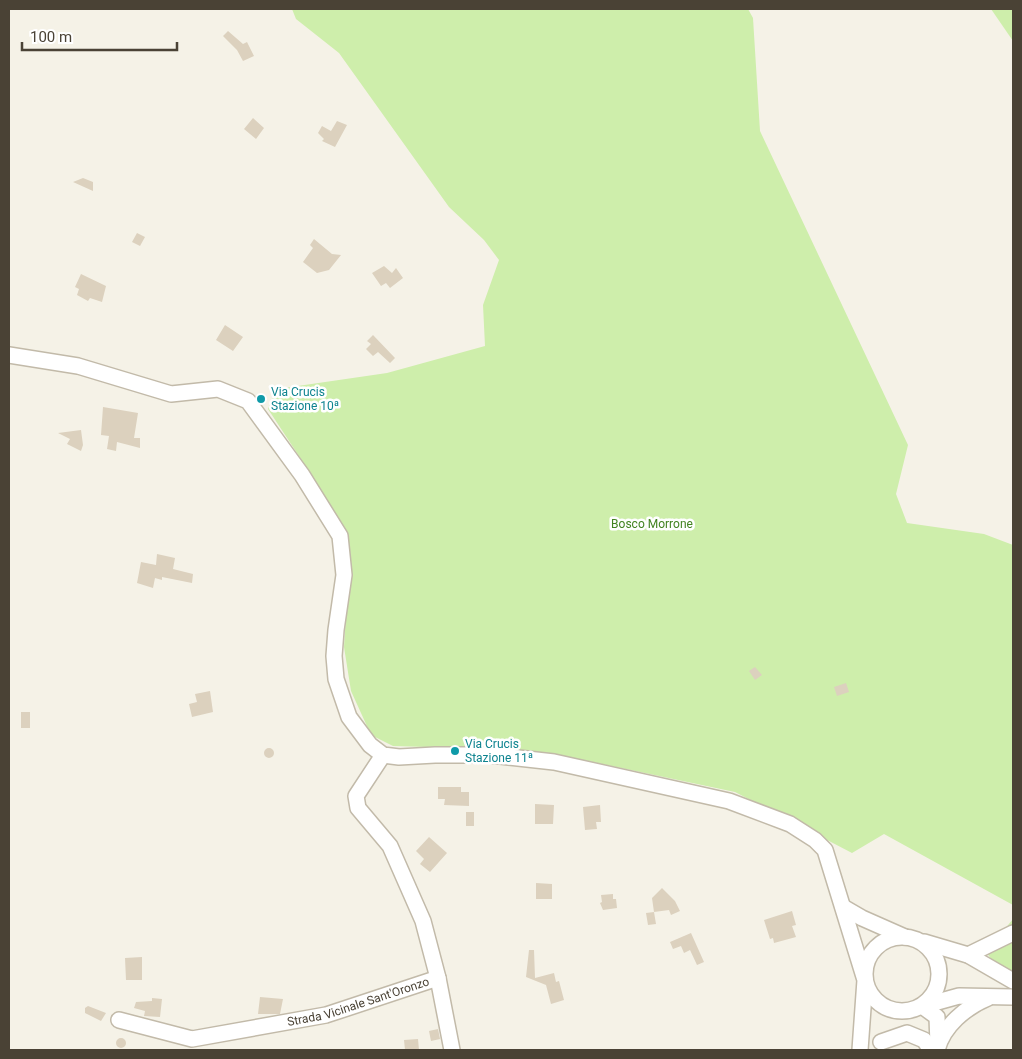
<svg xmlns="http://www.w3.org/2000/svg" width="1022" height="1059" viewBox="0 0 1022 1059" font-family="Roboto,sans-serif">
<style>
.green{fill:#ceeeab}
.building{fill:#dcd1be}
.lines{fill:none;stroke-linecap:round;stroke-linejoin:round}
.minor-casing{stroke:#c2baa9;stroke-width:18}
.minor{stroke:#fff;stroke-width:15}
.culture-dot{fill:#0f9aa8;stroke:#fff;stroke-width:2}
.labels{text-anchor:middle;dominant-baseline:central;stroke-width:5;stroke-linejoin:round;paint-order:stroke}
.culture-label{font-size:12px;fill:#0d838f;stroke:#fff;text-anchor:start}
.park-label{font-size:12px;fill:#428321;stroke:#fff}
.street-label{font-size:12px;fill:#4a4235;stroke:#fff}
</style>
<rect width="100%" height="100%" fill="#f5f2e7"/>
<path class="green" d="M 292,9 L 748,9 L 753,18 L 760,131 L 908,445 L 896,494 L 907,523 L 984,534 L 1013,545 L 1013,905 L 884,834 L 852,853 L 735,792 L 588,761 L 497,749 L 393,746 L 371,735 L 351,691 L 344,647 L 348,581 L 347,537 L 318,485 L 268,409 L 277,389 L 387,373 L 485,346 L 483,305 L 499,260 L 484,240 L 449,207 L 339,53 L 296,19 Z
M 991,9 L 1013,9 L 1013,41 Z
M 1013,919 L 1013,988 L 986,952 Z"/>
<path class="building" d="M 228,31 L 243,44 L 247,42 L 254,56 L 243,61 L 237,50 L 223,36 Z
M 253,118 L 264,128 L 256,139 L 244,129 Z
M 337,121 L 347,125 L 335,147 L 322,141 L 324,139 L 318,133 L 322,126 L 331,131 Z
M 83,178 L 93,182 L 93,191 L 73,182 Z
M 137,233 L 145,237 L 140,246 L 132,242 Z
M 314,239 L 332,254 L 341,255 L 329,270 L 317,273 L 303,262 L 313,248 L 310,245 Z
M 384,266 L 392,273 L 396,268 L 403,278 L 390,288 L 386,283 L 381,286 L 372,273 Z
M 81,274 L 106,286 L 102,302 L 90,298 L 88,301 L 77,295 L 79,289 L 75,287 Z
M 225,325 L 243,337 L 233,351 L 216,340 Z
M 373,335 L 395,358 L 390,363 L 378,352 L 373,356 L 366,349 L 371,344 L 367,341 Z
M 103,407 L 138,413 L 134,438 L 140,438 L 140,448 L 117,442 L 116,451 L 107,449 L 109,436 L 101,435 Z
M 81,430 L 83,445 L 81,451 L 67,444 L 70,439 L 58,433 Z
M 157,554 L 175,558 L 173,569 L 193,574 L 192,583 L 162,577 L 162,580 L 155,578 L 153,588 L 137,583 L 141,562 L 156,565 Z
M 755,667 L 762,675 L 755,680 L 749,671 Z
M 846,683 L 849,692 L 837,696 L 834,687 Z
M 210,691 L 213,712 L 192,717 L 189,704 L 197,702 L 195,694 Z
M 21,712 L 30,712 L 30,728 L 21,728 Z
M264 753a5 5 0 1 1 10 0a5 5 0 1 1-10 0Z
M 438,787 L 461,787 L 461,792 L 469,792 L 469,806 L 444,805 L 445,799 L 438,799 Z
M 535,804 L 554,805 L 553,824 L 535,824 Z
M 600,805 L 601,822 L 596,822 L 597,829 L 585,830 L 583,807 Z
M 466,812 L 474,812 L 474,826 L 466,826 Z
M 429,837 L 447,853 L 430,872 L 420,864 L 424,859 L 416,851 Z
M 536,883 L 552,884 L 552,899 L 536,899 Z
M 662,888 L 675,901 L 680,911 L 671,915 L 669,910 L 654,912 L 652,898 Z
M 613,894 L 613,899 L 616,899 L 617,908 L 603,910 L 600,903 L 602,902 L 601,895 Z
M 792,911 L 796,925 L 792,926 L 796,937 L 774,943 L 773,938 L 770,939 L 764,920 Z
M 654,912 L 656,924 L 648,925 L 646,913 Z
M 691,933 L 704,962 L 697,965 L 690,950 L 684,953 L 681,946 L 673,949 L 670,942 Z
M 529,950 L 534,950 L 535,978 L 554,973 L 556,982 L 559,981 L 564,1000 L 551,1004 L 546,985 L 526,977 Z
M 142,957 L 142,980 L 126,980 L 125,958 Z
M 260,997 L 283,999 L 280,1014 L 258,1014 Z
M 152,998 L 162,999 L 160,1017 L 144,1016 L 145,1011 L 134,1008 L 136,1002 L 152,1001 Z
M 88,1006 L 106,1013 L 101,1021 L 85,1013 L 85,1008 Z
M 438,1029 L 440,1039 L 431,1041 L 429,1031 Z
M116 1043a5 5 0 1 1 10 0a5 5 0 1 1-10 0Z
M 418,1039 L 419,1050 L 405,1050 L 404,1040 Z"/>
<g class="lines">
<defs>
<g id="minor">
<path d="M 9,355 L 78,366 L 171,394 L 218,389 L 248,401 L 302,475 L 340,536 L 344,575 L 336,630 L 334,656 L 336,679 L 349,717 L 370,745 L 383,755 L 399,757 L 435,755 L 491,755 L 554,762 L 729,801 L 790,824 L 815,840 L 825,850 L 865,980 L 860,1050"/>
<path d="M 843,907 L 862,918 L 905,937"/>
<circle cx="902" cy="974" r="37"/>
<path d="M 924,942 L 968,955 L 1013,981"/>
<path d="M 968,955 L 1013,933"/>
<path d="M 438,978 L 452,1050"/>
<path d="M 922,1006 L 937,1017 L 938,1045"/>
<path d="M 923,1006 L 959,996 L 1013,997"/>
<path id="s1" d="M 119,1020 L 192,1039 L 326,1015 L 438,978 L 423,921 L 390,846 L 358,808 L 356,796 L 383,755"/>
<path d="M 881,1042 L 907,1033 L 924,1040 L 931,1050"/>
<path d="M 937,1050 C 943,1026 966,1007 988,998"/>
</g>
</defs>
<use href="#minor" class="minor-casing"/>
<use href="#minor" class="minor"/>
</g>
<g class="culture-dot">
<circle cx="261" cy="399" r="5"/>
<circle cx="455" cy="751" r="5"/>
</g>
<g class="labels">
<g class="culture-label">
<text x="271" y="392">Via Crucis<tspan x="271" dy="14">Stazione 10ª</tspan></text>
<text x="465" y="744">Via Crucis<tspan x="465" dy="14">Stazione 11ª</tspan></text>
</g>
<g class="park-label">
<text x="652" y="524">Bosco Morrone</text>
</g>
<g class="street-label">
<text stroke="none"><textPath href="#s1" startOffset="246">Strada Vicinale Sant'Oronzo</textPath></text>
</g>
</g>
<rect width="1022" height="1059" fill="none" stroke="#4a4235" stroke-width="20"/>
<path d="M22 42v8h155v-8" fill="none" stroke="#4a4235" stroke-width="2.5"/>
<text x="30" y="42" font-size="15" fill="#4a4235" stroke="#ffffff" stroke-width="4" paint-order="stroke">100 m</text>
</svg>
